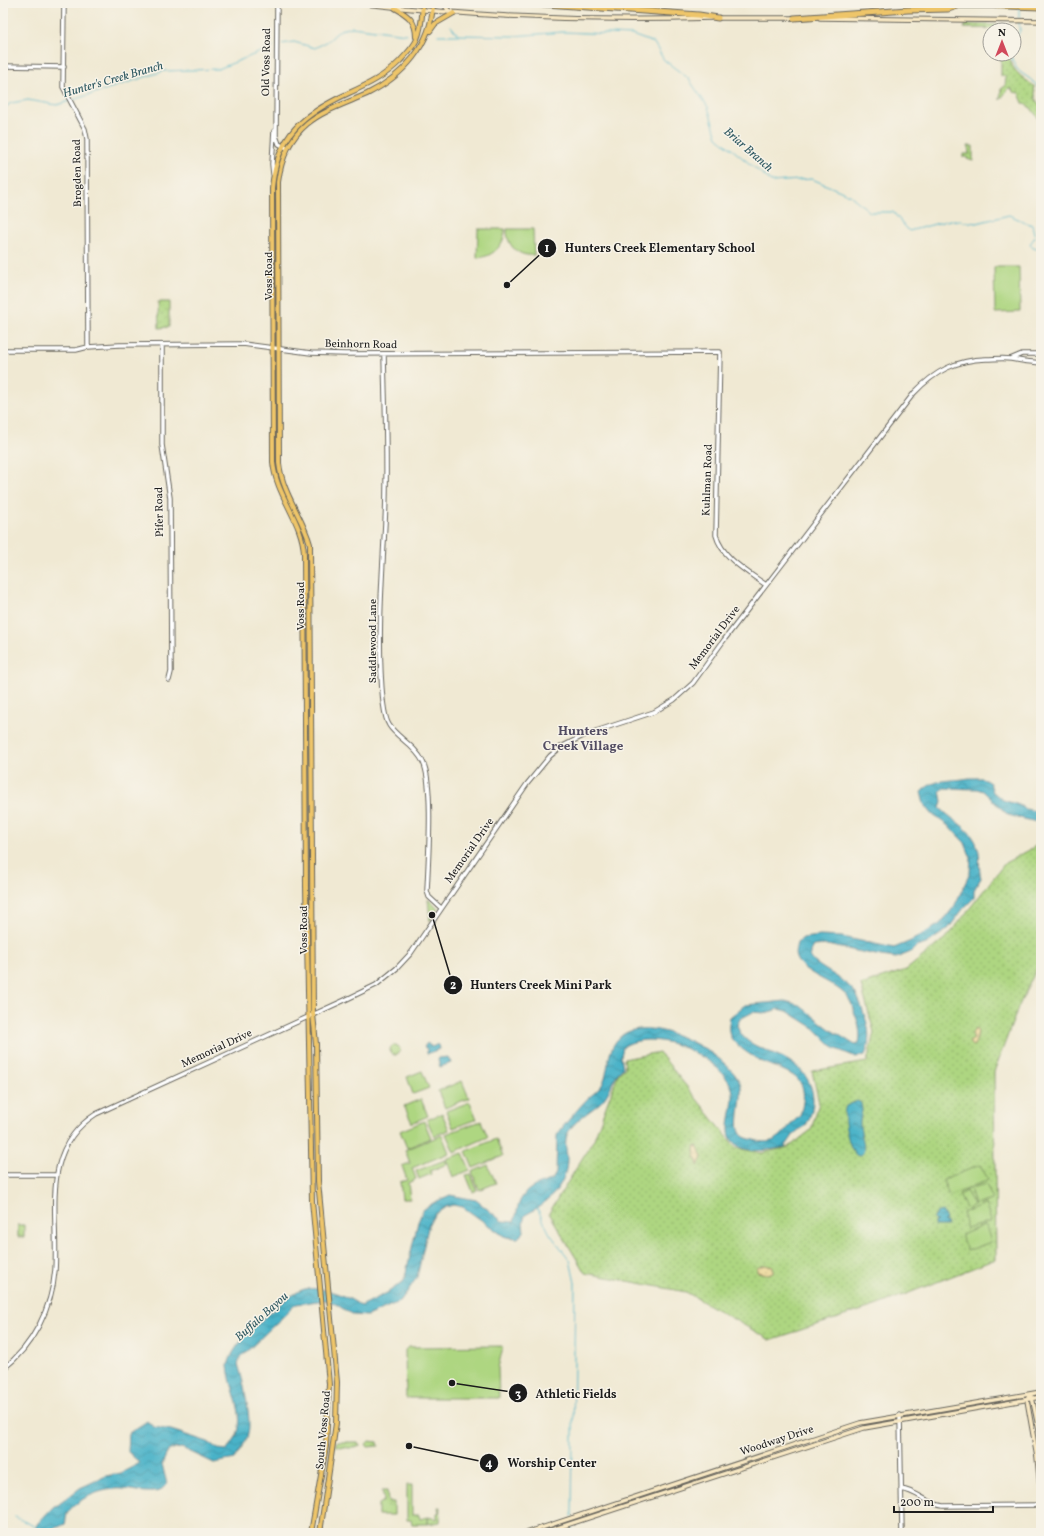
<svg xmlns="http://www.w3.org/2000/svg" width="1044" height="1536" viewBox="0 0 1044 1536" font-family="Vollkorn,serif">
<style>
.grass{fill:url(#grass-dots);stroke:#65794e}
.sand{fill:url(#sand-dots);stroke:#857b5d}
.park{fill:url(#park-tufts);stroke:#65794e}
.garden{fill:url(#garden-furrows);stroke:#65794e}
.pitch{fill:#aed681;stroke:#65794e}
.water{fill:url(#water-waves);stroke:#336772}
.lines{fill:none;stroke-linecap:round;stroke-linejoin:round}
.stream{stroke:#4ab2c8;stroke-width:1}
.tertiary-casing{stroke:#66645c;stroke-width:5.5}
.secondary-casing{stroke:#66645c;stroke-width:5.5}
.primary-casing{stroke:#66645c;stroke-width:6}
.motorway-casing{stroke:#66645c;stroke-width:7}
.tertiary{stroke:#fff;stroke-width:3.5}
.secondary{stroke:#f8e8c3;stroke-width:3.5}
.primary{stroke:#eec569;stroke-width:4}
.motorway{stroke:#eec569;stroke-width:5}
.labels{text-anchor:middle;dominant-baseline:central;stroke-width:3;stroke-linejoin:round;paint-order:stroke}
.street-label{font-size:11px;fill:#1c1c1c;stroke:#f7f3e8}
.water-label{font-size:12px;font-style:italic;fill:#2e5861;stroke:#f7f3e8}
.quarter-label{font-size:13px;font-weight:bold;fill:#524c62;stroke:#f7f3e8}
.leader{fill:none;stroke:#1c1c1c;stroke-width:1.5}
.callout-dot{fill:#1c1c1c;stroke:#f7f3e8;stroke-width:1.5}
.mark-label{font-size:12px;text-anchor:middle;font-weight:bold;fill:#fff}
.callout-label{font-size:12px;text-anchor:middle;font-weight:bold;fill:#1c1c1c;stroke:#f7f3e8;stroke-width:3;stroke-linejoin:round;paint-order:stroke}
</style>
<defs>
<pattern id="grass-dots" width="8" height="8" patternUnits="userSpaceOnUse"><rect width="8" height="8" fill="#aed681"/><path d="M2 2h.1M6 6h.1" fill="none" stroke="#95b76f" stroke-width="1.8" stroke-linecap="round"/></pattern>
<pattern id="sand-dots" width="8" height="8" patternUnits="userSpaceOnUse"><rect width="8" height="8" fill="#eeda9e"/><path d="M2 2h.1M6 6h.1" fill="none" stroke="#ccba88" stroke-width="1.8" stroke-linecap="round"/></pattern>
<pattern id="park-tufts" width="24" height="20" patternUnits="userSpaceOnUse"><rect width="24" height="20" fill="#aed681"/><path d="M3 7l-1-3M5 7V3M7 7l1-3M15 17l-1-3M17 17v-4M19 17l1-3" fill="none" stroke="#95b76f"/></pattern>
<pattern id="garden-furrows" width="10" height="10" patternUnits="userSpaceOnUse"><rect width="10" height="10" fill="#aed681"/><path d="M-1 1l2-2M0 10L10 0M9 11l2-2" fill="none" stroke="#95b76f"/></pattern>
<pattern id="water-waves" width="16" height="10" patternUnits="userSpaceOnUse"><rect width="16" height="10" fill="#4ab2c8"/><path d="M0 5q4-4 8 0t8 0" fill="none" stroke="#3d90a2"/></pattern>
</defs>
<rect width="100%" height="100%" fill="#f7f3e8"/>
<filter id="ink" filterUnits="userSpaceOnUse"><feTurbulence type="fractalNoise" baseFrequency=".025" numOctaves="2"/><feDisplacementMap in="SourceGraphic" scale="8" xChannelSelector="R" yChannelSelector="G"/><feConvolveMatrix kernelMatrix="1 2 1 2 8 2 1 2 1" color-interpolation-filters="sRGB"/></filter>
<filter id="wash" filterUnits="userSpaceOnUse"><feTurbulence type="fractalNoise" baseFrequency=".012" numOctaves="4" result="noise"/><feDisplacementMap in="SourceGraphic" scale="16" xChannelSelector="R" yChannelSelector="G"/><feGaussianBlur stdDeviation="0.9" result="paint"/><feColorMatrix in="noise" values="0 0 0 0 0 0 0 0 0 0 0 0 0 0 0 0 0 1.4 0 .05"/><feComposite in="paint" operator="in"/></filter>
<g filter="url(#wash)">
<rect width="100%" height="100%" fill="#f0e9d3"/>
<path class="grass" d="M 966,24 L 1005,25 L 1005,29 L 964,28 Z
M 1001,54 L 1009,54 C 1010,70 1022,77 1034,86 L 1036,100 L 1041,107 L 1041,119 L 1039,119 L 1031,108 L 1023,103 L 1019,93 L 1013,92 L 1012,89 L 1009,88 L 1000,100 L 1001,89 L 1005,86 L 1006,76 L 1001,76 Z
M 968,146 L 973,146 L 973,161 L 967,159 L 967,157 L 963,157 L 963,154 L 969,154 Z
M 158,302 L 169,302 L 169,327 L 159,328 Z
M 1041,838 L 1041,967 L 1035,972 L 1018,1008 L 994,1072 L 996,1259 L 878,1305 L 770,1340 L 686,1292 L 585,1273 L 549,1213 L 594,1139 L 618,1074 L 625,1068 L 624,1059 L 659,1052 L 736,1148 L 762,1153 L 789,1147 L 811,1130 L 819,1103 L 812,1071 L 867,1062 L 874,1032 L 861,985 L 906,970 L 949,935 L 1005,863 L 1033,848 Z
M 438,1507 L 441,1507 L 440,1522 L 428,1524 L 428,1517 L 437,1519 L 437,1513 L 439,1513 Z"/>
<path class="sand" d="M 976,1029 L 978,1032 L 975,1044 L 972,1046 L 969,1042 L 974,1039 L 972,1033 Z
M 695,1146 L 698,1147 L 702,1157 L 698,1166 L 694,1150 Z
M 765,1265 L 773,1267 L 773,1272 L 768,1274 L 757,1272 L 757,1268 Z"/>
<path class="park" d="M 428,899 L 438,909 L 430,921 Z
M 407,1485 L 412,1485 L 412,1515 L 419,1515 L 420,1519 L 428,1517 L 428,1524 L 412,1524 L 411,1520 L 407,1520 Z
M 382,1491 L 387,1491 L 388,1502 L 394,1502 L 394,1515 L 378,1515 L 378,1504 L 384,1501 Z"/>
<path class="garden" d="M 369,1441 L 378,1442 L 379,1446 L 368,1447 L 366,1444 Z
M 336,1442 L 358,1442 L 360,1446 C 353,1450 343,1447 336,1446 Z"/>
<path class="pitch" d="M 478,229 L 505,229 C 505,245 493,257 477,258 Z
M 507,229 L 533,229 L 534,255 C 518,257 506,245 507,229 Z
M 994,267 L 1019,267 L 1020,312 L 995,313 Z
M390 1050a5 5 0 1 1 10 0a5 5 0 1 1-10 0Z
M 422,1071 L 429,1088 L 413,1094 L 407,1077 Z
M 462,1081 L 469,1098 L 445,1108 L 438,1091 Z
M 421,1099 L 428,1116 L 412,1123 L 404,1106 Z
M 470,1102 L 477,1119 L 453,1128 L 446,1111 Z
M 442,1113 L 449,1130 L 434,1136 L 427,1120 Z
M 424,1121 L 431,1138 L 407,1148 L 400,1131 Z
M 481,1121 L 488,1137 L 454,1152 L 446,1134 Z
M 442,1135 L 449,1153 L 412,1168 L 416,1179 L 408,1183 L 410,1199 L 402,1199 L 400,1182 L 407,1180 L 402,1166 L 410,1163 L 405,1150 Z
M 496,1139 L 503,1156 L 473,1168 L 466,1151 Z
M 463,1153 L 470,1170 L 453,1177 L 446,1159 Z
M 445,1160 L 447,1164 L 430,1171 L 431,1174 L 419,1179 L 416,1171 Z
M 488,1165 L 496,1183 L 479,1190 L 472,1172 Z
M 980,1165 L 988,1179 L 987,1181 L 972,1186 L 971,1188 L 986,1184 L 992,1198 L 991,1200 L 975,1205 L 970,1188 L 949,1196 L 943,1180 Z
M 471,1174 L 477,1190 L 473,1192 L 466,1175 Z
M 966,1191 L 974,1205 L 967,1210 L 959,1195 Z
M 984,1204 L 986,1205 L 991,1221 L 967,1229 L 962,1213 L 977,1208 Z
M 18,1225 L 24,1225 L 24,1237 L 18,1237 Z
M 984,1225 L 986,1226 L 991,1242 L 967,1251 L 962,1238 L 962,1235 Z
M 502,1346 L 502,1351 L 498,1368 L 499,1398 L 406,1398 L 405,1350 L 408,1347 Z"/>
<path class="water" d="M 969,778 L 982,778 L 990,783 L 993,792 L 1003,800 L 1019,805 L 1025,809 L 1041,812 L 1041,823 L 1008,815 L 983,791 L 977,789 L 944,788 L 940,791 L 942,801 L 940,808 C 953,821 973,829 978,848 C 981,858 978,868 981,878 L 974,890 L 974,898 L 963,909 L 948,929 L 926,944 L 916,947 L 911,952 L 896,958 L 881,956 L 827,945 L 813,946 L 810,952 L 810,958 C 823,971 845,978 856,994 C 860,1001 862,1009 865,1017 C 870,1030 870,1043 865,1055 L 856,1057 L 834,1048 L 814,1028 L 787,1011 L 779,1009 L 765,1013 L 753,1012 L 740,1019 L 737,1025 C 744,1056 797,1047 811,1087 C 815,1100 813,1112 806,1125 C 804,1128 799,1129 796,1132 C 792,1136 789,1142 785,1147 C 770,1150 742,1156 731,1139 C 724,1127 737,1101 732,1088 C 719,1056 653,1026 623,1047 L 621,1056 L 623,1068 C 612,1076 612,1091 602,1101 C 592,1111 572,1121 567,1135 C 564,1144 567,1151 567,1159 C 567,1186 547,1204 525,1215 L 523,1223 L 524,1232 L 518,1238 L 505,1237 L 463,1207 L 453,1205 L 446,1207 L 435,1214 L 429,1223 L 417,1277 L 401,1301 L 367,1316 L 353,1315 L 334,1303 L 325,1300 L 296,1304 L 241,1357 L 238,1364 C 243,1379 252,1419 248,1434 C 246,1443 239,1451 235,1459 L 214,1463 L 182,1448 L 169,1449 L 162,1464 L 167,1484 L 160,1491 C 147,1494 136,1490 123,1489 C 106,1487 79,1497 68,1512 C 66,1515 66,1521 65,1524 L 45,1533 L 34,1533 L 37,1524 L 54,1506 L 58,1505 L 80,1488 L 106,1476 L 121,1473 L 140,1463 L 128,1452 L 129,1433 L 147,1421 L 154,1427 L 171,1430 L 208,1442 L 218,1449 L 227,1450 C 253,1423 231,1397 228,1366 C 230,1356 236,1347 243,1339 C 253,1327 291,1292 305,1289 C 322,1286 348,1296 361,1306 L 387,1293 L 404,1281 L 418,1222 L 423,1210 L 433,1203 L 450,1195 L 476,1200 L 502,1221 L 514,1222 C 517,1215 517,1207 520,1201 C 526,1188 539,1183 552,1180 L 556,1173 L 557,1135 C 566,1122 577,1110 588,1098 C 593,1094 600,1089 603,1083 C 610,1067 606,1049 621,1036 C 650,1012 727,1053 740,1083 C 745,1097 732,1128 743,1136 C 745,1138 750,1139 754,1140 C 780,1148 783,1129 800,1116 C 809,1084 801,1076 772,1066 C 761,1062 735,1047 730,1036 C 728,1030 729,1024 730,1017 L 745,1005 L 785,1001 L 799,1005 L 831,1030 L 855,1045 L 859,1044 C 861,1034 859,1024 855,1014 C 853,1010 852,1003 849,999 C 839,983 802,974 796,958 C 794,953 796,948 797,943 L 803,938 L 820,936 L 842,937 L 894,948 L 911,941 L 940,924 L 954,907 L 970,873 L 971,858 L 965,843 L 950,827 L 933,815 L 924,804 L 921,792 C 936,777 950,782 969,778 Z
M 427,1043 L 432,1047 L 438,1044 L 439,1049 L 427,1054 L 427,1049 L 424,1047 Z
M 448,1057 L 451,1063 L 440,1067 L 438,1060 L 439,1058 Z
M 857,1101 L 860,1102 C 864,1109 861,1113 860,1121 C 859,1132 866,1143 863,1153 L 858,1156 C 849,1153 841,1114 846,1106 Z
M 937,1212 L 943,1212 L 946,1220 L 943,1221 L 946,1222 L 947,1226 L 934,1226 L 934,1222 L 937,1221 L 934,1220 L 934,1216 L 936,1215 Z"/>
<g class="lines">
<path class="stream" d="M 1019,8 L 1019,18
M 451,26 L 458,35 L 513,36 L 563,32 L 632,35 L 654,43 L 664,60 L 688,78 L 708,107 L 717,137 L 772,182 L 812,179 L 850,195 L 870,212 L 893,212 L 909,231 L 950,220 L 977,223 L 1009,215 L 1032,225 L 1035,237 L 1030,244 L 1033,248 L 1041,250
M 438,35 L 457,35
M 1014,41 L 1020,31 L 1019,22
M 282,44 L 294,42 L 315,48 L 328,41 L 340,30 L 352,27 L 406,34
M 1011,54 C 1015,76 1026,72 1037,86 C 1040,89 1039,93 1041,98
M 3,109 L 11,103 L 28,100 L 57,105 L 164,71 L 218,69 L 273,47
M 537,1208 L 550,1234 L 570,1260 L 575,1283 L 572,1516
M 15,1517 L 36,1527
M 572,1533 L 572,1520"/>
</g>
</g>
<g filter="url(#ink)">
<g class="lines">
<defs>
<path id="tertiary" d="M 64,3 L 63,87 L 85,129 L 87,139 L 88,347
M 277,3 L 276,136 L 279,144 L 287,148
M 3,66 L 64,67
M 273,174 L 272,164 L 274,131
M 162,345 L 162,445 L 170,498 L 171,672 L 169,680
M 3,350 L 76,350 L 88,347 L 119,345 L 243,344 L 311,353 L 345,354 L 720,352 L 716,535 C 722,558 748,572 766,585
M 384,354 C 385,410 388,467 385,523 C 382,582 377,642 383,701 C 384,708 385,719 389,725 C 396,737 416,746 423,762 C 434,784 428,864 427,891 L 429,897 L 441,908
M 1010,359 L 1022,354 L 1041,354
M 3,1175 L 55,1175
M 3,1369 C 33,1346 52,1308 55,1270 C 59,1214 39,1150 96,1114 L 345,1000 L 376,985 L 397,968 L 411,953 L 527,784 L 550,756 L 561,747 L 587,734 L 654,712 L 674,700 L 693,683 L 724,640 L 914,393 C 935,371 956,360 986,359 C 994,359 1003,358 1011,359 C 1021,361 1030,362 1041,363
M 900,1415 L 902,1533
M 901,1489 C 917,1491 927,1504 943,1506 L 1041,1505"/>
<path id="secondary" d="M 357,3 C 474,17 592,22 710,18
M 443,3 L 448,10 L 452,12
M 396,7 L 405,3
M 716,18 L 796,18
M 820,18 L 1041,21
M 1030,1394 L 1027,1400 L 1037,1457 L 1040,1486 L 1041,1533
M 1032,1397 L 1041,1440
M 526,1533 L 860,1423 L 1041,1392
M 542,1533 L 864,1428 L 1041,1397"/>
<path id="primary" d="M 395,8 C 408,15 416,21 416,37
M 430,31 L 435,24 L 454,13
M 311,1533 L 326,1446 L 329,1384 L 312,1201 L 306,886 L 304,554 C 303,521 276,496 273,462 L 272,188 C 277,135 303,114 349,93 C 369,84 385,76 400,61 C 406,54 414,47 417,39 C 422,28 422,15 423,3
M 320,1533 L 336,1423 L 337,1382 L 318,1181 L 316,1044 L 313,1014 L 310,544 C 302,516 282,493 279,463 L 278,182 C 281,159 289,139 307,124 C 324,110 347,103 367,94 C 403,76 432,45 433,3"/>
<path id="motorway" d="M 532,3 L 699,15 L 718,18
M 917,3 L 1041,7
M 794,18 L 908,10 L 948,9 L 964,4"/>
</defs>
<use href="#tertiary" class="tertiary-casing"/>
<use href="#secondary" class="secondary-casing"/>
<use href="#primary" class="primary-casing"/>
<use href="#motorway" class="motorway-casing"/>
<use href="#tertiary" class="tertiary"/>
<use href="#secondary" class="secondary"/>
<use href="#primary" class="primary"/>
<use href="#motorway" class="motorway"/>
</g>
</g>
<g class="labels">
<g class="street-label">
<text transform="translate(267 62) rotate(-89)">Old Voss Road</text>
<text transform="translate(78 173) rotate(-91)">Brogden Road</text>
<text transform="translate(269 276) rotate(-90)">Voss Road</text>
<text transform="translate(361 345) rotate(1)">Beinhorn Road</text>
<text transform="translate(708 480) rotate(-88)">Kuhlman Road</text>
<text transform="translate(160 512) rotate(-91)">Pifer Road</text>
<text transform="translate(301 606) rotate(-90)">Voss Road</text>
<text transform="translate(715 638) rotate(-53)">Memorial Drive</text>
<text transform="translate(373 641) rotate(-90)">Saddlewood Lane</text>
<text transform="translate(470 851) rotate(-55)">Memorial Drive</text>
<text transform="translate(304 930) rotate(-90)">Voss Road</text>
<text transform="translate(217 1049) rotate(-25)">Memorial Drive</text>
<text transform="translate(324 1430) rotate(-85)">South Voss Road</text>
<text transform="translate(777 1441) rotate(-18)">Woodway Drive</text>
</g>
<g class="water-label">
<text transform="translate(113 80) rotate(-16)">Hunter's Creek Branch</text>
<text transform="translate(748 150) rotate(41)">Briar Branch</text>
<text transform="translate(262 1317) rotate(-42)">Buffalo Bayou</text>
</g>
<g class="quarter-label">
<text x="583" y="732">Hunters<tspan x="583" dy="15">Creek Village</tspan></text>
</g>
</g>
<path class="leader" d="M507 285L547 248M432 915L453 985M452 1383L518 1393M409 1446L489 1463"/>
<g class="callout-dot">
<circle cx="507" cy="285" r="4"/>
<circle cx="432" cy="915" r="4"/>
<circle cx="452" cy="1383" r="4"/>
<circle cx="409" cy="1446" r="4"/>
<circle cx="547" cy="248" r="10"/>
<circle cx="453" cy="985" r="10"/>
<circle cx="518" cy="1393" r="10"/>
<circle cx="489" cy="1463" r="10"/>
</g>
<g class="mark-label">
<text x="547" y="252">1</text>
<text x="453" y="989">2</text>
<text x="518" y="1398">3</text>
<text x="489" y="1467">4</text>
</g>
<g class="callout-label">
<text x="660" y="252">Hunters Creek Elementary School</text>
<text x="541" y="989">Hunters Creek Mini Park</text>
<text x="576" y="1398">Athletic Fields</text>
<text x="552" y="1467">Worship Center</text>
</g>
<rect width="1044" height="1536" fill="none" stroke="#f7f3e8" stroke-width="16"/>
<g transform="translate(1002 42)"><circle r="19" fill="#f7f3e8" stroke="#9f9d96"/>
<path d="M0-3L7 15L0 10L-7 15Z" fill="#d1495b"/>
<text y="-6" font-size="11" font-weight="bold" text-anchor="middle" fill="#1c1c1c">N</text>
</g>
<path d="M894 1506v6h99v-6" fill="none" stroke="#1c1c1c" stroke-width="2"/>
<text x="900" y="1506" font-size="12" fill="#1c1c1c" stroke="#f7f3e8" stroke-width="3" paint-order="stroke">200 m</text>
</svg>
